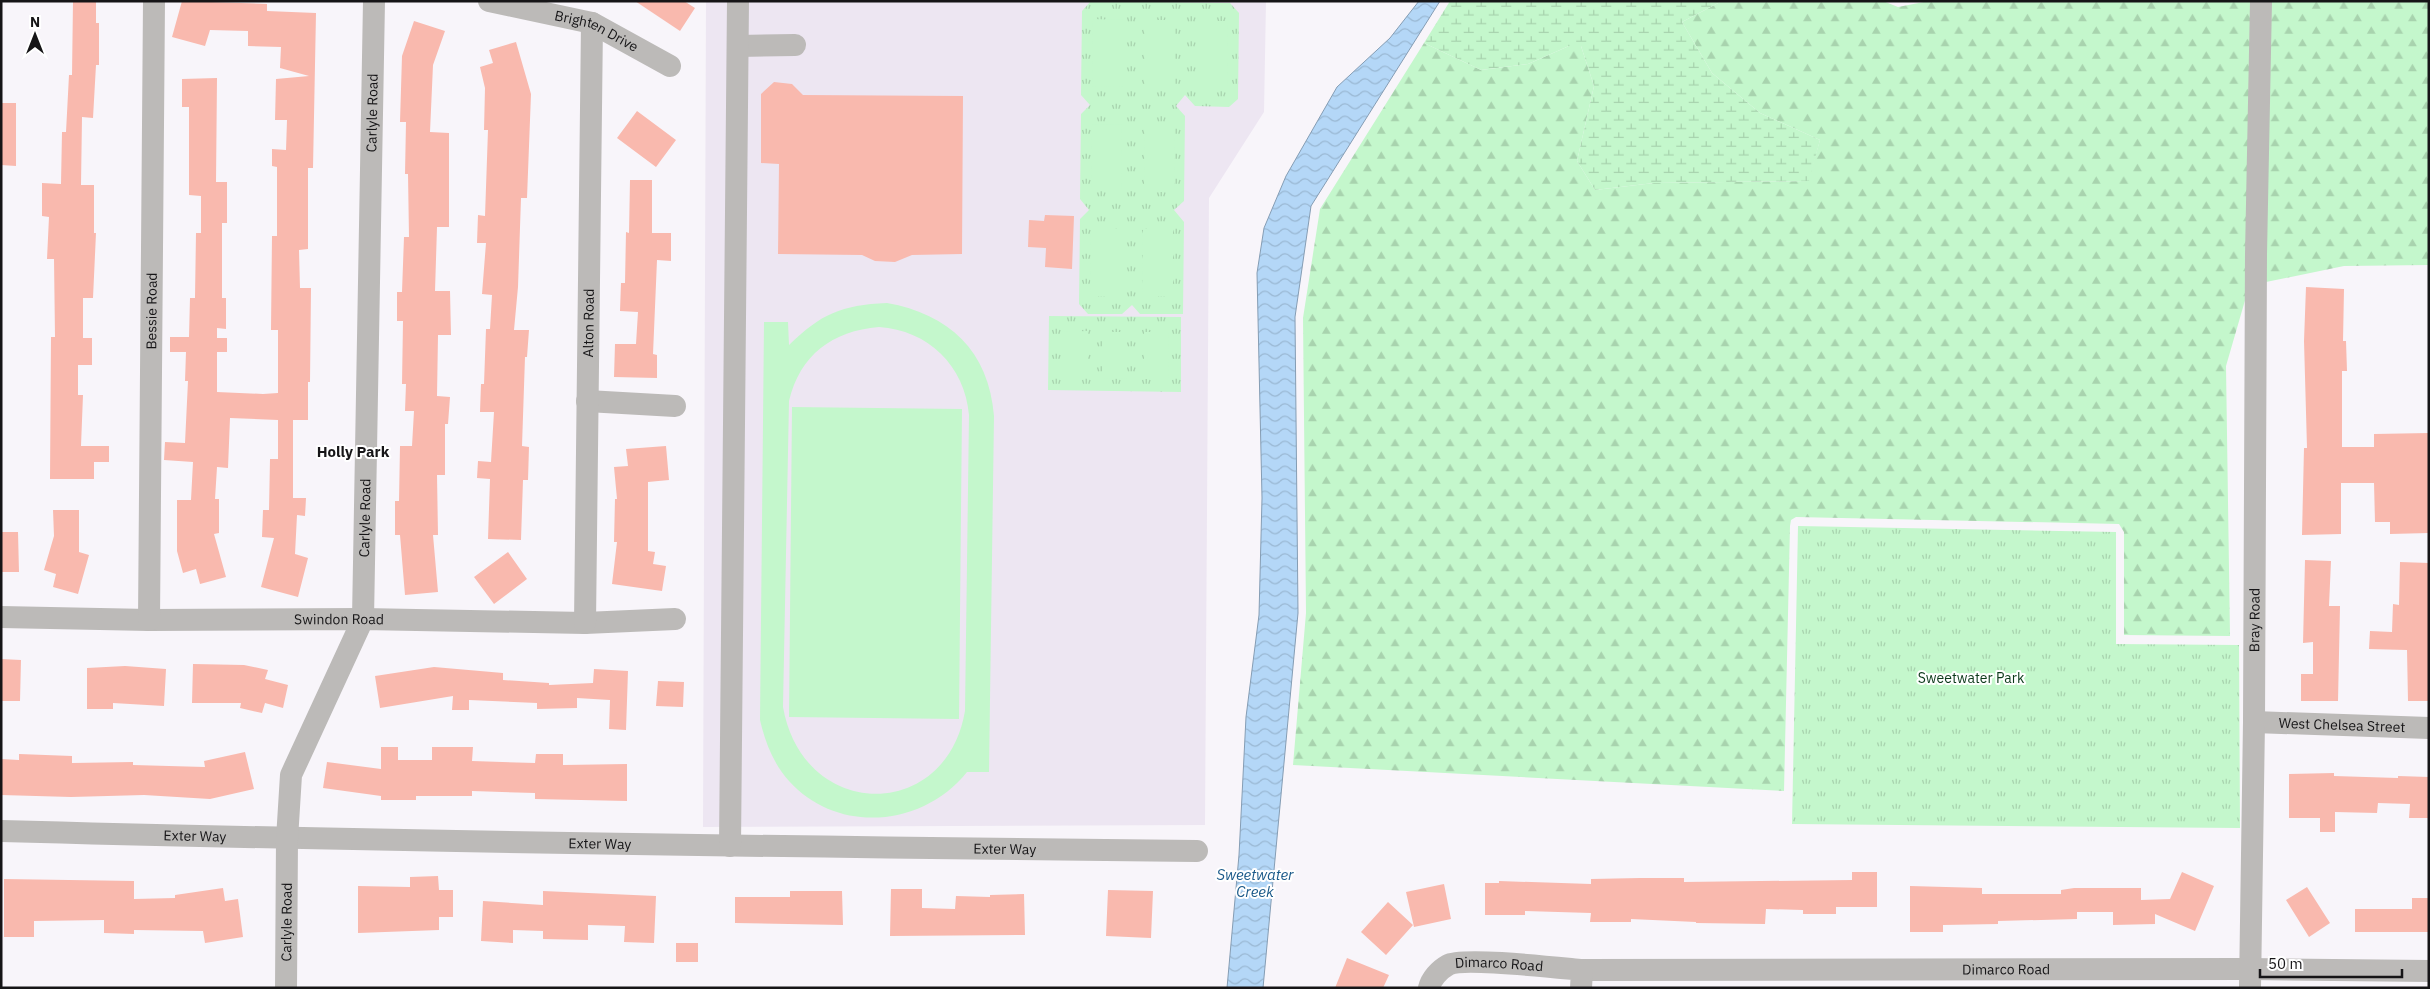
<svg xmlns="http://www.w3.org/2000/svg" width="2430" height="989" viewBox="0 0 2430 989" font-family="'IBM Plex Sans',sans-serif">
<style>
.built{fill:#ede6f2}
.grass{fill:url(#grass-tufts)}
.forest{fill:url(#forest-firs)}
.wetland{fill:url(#wetland-marsh)}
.pitch{fill:#c4f7cc;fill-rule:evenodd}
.water{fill:url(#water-waves);stroke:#859db4}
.building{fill:#f9b9ae}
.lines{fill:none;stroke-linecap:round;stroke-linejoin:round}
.minor{stroke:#bcbab8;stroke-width:22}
.labels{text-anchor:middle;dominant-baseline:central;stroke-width:4;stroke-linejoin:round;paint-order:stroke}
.street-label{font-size:14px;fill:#161517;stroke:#fff}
.park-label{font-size:14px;fill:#0b3919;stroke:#fff}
.neighbourhood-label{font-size:15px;font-weight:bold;fill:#161517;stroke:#fff}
.water-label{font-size:15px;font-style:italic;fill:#195989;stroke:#fff}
</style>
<defs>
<pattern id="grass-tufts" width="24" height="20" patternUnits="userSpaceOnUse" patternTransform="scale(1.25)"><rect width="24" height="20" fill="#c4f7cc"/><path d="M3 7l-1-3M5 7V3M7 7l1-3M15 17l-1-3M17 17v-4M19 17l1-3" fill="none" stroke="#a8d3ae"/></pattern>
<pattern id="forest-firs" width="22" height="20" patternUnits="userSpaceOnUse" patternTransform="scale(1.25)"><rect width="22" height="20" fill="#c4f7cc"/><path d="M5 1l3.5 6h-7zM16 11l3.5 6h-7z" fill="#a8d3ae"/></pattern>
<pattern id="wetland-marsh" width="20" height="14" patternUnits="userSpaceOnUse" patternTransform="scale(1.25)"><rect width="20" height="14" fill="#c4f7cc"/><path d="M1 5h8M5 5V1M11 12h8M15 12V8" fill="none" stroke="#a8d3ae"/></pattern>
<pattern id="water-waves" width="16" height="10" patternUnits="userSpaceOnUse" patternTransform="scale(1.25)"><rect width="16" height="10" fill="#b4d7f7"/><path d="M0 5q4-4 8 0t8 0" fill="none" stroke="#9ab8d3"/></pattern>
</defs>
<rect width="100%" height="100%" fill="#f8f5fa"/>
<path class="built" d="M 706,1 L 1266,1 L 1264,112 L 1209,198 L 1205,825 L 703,827 Z"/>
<path class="grass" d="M 1091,1 L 1230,3 L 1239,13 L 1238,99 L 1229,107 L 1195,106 L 1185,95 L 1176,106 L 1185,116 L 1184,201 L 1174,210 L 1184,222 L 1183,314 L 1140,314 L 1132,305 L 1122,314 L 1088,314 L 1079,304 L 1080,219 L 1089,210 L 1080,199 L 1081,114 L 1090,105 L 1081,95 L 1082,11 Z
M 1049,316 L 1181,317 L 1181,392 L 1048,390 Z
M 1798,526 L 2116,532 L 2116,644 L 2239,645 L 2240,828 L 1792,824 Z"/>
<path class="forest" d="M 1722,1 L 1883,1 L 1898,7 L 1929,1 L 2429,1 L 2429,265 L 2344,266 L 2266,282 L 2246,297 L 2226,366 L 2230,636 L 2124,635 L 2124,532 L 2119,524 L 1796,517 L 1791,520 L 1790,526 L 1784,791 L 1293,765 L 1306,613 L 1303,318 L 1320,209 L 1424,43 L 1481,70 L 1528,64 L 1569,46 L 1581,46 L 1594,86 L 1577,161 L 1595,190 L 1654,183 L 1808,181 L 1820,140 L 1760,113 L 1712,73 L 1682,22 Z"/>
<path class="wetland" d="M 1450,1 L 1722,1 L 1682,22 L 1712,73 L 1760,113 L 1820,140 L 1809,181 L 1654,183 L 1595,190 L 1577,161 L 1594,86 L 1581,46 L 1569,46 L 1528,64 L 1481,70 L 1424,43 Z"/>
<path class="pitch" d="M 1093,19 L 1123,20 L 1123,87 L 1092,86 Z
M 1145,20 L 1175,20 L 1175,87 L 1145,87 Z
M 1197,21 L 1228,21 L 1227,88 L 1197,88 Z
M 1092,124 L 1122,125 L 1121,191 L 1091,191 Z
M 1145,125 L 1175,125 L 1174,192 L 1144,192 Z
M 1091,229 L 1121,229 L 1121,296 L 1090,296 Z
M 1143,229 L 1173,229 L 1173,296 L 1142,296 Z
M 887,303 C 949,314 989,351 994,416 L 989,772 L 967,772 C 923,827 838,835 789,781 C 773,763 765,742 760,720 L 764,322 L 788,322 L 789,345 C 821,314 841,305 887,303 ZM 879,327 C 928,330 965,366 969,415 L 965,711 C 946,823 803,821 783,707 L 789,401 C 800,355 832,331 879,327 Z
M 1087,331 L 1087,378 L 1062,378 L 1062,332 Z
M 1102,332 L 1127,332 L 1127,378 L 1102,379 Z
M 1144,332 L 1168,332 L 1169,379 L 1144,379 Z
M 792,407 L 962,409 L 959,719 L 789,717 Z"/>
<path class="water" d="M 1419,1 L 1440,1 L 1311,206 L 1295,317 L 1298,613 L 1263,988 L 1227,988 L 1239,855 L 1246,717 L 1259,615 L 1262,498 L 1257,273 L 1264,228 L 1286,176 L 1337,87 L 1390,38 Z"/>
<path class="building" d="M 73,1 L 96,1 L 96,23 L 99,23 L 99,65 L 96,65 L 93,118 L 82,117 L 81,185 L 94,185 L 94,233 L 96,233 L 93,298 L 83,298 L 83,338 L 92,338 L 92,365 L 78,365 L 78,395 L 83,395 L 81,446 L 109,446 L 109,462 L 94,462 L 94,479 L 50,479 L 51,337 L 55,337 L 54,259 L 47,259 L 49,217 L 42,216 L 42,183 L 61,184 L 62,132 L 66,132 L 69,75 L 72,75 Z
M 182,1 L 267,4 L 267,11 L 316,13 L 313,168 L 308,168 L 308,249 L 299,250 L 300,288 L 311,288 L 310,382 L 308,382 L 308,420 L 293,420 L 293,498 L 306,498 L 305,516 L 297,515 L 295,554 L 308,558 L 298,597 L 261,587 L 274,538 L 262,537 L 263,510 L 269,510 L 270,459 L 278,459 L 278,420 L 230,418 L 228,468 L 217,467 L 215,499 L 219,499 L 219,533 L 214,534 L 226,577 L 200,584 L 196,569 L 183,573 L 177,551 L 177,500 L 191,500 L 193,462 L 164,460 L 165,442 L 185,443 L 188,381 L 185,381 L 186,352 L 170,352 L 170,337 L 189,337 L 190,298 L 195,298 L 196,233 L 201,233 L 201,196 L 189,195 L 189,107 L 182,107 L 182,79 L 217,78 L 216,182 L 227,182 L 227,223 L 222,223 L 222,298 L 226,298 L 226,329 L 217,328 L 217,338 L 227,338 L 227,352 L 217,352 L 217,392 L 263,394 L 278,393 L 278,330 L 271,330 L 272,236 L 277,236 L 277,167 L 272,166 L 272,149 L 286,150 L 287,120 L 275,120 L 276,79 L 309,76 L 280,68 L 281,47 L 248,46 L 248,31 L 210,30 L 205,46 L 172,37 Z
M 635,1 L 684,1 L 695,8 L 680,31 Z
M 414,21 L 445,31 L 433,65 L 430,132 L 449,133 L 449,227 L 437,227 L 435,291 L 450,291 L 451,335 L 438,335 L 437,396 L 450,397 L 448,424 L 445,424 L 445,475 L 437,475 L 438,535 L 433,535 L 438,592 L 405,595 L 400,535 L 395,535 L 395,501 L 399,501 L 400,446 L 412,446 L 414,411 L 405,411 L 406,384 L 402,384 L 403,321 L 397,321 L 397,292 L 402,292 L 404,237 L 409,237 L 408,174 L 405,174 L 406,122 L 400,122 L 402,56 Z
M 516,42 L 531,94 L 527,198 L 521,198 L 518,287 L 514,330 L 529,330 L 527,357 L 525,357 L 522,446 L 529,447 L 528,480 L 523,480 L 521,540 L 488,539 L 490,479 L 477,478 L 478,461 L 491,462 L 494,412 L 480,412 L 481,384 L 484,384 L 486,329 L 490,329 L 492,295 L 482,294 L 486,243 L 477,243 L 478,215 L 485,216 L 488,130 L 484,130 L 485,88 L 480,67 L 493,63 L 489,50 Z
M 774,82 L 792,84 L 803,95 L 963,96 L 962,254 L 912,255 L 895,262 L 875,261 L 862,255 L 778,254 L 779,164 L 761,163 L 761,94 Z
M 1,103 L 16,103 L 16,166 L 1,165 Z
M 637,111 L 676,140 L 656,167 L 617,138 Z
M 630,180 L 652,180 L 652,233 L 671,233 L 671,261 L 657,260 L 653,354 L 657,355 L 657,378 L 614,377 L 615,344 L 636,344 L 638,312 L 620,311 L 621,283 L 625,283 L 626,232 L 629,233 Z
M 1045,215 L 1074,216 L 1072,269 L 1045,267 L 1046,248 L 1028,247 L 1029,220 L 1044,221 Z
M 2306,287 L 2344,289 L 2343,341 L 2346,341 L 2347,371 L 2342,371 L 2342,447 L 2374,447 L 2374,434 L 2429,433 L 2429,533 L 2390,534 L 2390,522 L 2375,522 L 2374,483 L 2341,483 L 2341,534 L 2302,535 L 2304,448 L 2307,448 L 2304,341 Z
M 666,446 L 669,480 L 648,482 L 648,551 L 655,552 L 653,564 L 666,566 L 662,591 L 612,584 L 617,542 L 614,542 L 615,499 L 617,499 L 614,467 L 628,466 L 626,449 Z
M 53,510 L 79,510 L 79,552 L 89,555 L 78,594 L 53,587 L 56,574 L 44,570 L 54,536 Z
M 1,532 L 18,532 L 19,572 L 1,572 Z
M 508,552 L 527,579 L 494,604 L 474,577 Z
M 2305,560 L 2331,561 L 2329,606 L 2340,606 L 2338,701 L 2301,701 L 2301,674 L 2313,674 L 2313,642 L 2303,643 Z
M 2400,562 L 2429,563 L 2429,701 L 2408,701 L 2407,650 L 2369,649 L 2370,631 L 2392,632 L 2393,604 L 2399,605 Z
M 1,659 L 21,660 L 20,701 L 1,701 Z
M 193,664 L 244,665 L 268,670 L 265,679 L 288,685 L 283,708 L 265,703 L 262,713 L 240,708 L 241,703 L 192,703 Z
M 125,666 L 166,669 L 164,706 L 113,703 L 113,709 L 87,709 L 87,668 Z
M 434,667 L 503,673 L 503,680 L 549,683 L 549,685 L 593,683 L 594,669 L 628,671 L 626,730 L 609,729 L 610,700 L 577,698 L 577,708 L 537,709 L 537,703 L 469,700 L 469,710 L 452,710 L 453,696 L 380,708 L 375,676 Z
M 658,681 L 684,682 L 683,707 L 656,706 Z
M 381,747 L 398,747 L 398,760 L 432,760 L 432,747 L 473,747 L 472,761 L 535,763 L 536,754 L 563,754 L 563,765 L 627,764 L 627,801 L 535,799 L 535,793 L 472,791 L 472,796 L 416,796 L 416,800 L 381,800 L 381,796 L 323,788 L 327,762 L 381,769 Z
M 245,752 L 254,789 L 210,799 L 144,795 L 71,797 L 1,795 L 1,759 L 19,760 L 19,754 L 72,756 L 72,763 L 133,762 L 133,765 L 205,767 L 204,761 Z
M 2334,773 L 2334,776 L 2398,778 L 2398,776 L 2429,777 L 2429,818 L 2409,818 L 2410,804 L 2378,803 L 2377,813 L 2335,812 L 2335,832 L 2320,832 L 2320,818 L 2289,818 L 2289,774 Z
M 1852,872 L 1877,872 L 1877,907 L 1836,907 L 1836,914 L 1803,914 L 1803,910 L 1766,909 L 1765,924 L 1696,923 L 1696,922 L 1631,919 L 1631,922 L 1590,922 L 1591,913 L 1525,911 L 1525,915 L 1485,915 L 1485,883 L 1499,883 L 1499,881 L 1591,884 L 1591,879 L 1640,878 L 1684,878 L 1684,882 L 1852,880 Z
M 2182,872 L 2214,886 L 2195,931 L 2155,914 L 2155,924 L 2113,925 L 2113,912 L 2077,912 L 2077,919 L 1998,921 L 1998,924 L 1943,925 L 1943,932 L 1910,932 L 1910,886 L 1982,888 L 1982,894 L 2061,894 L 2061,890 L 2074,888 L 2141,888 L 2141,900 L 2170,899 Z
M 438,876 L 439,890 L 453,890 L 453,917 L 439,917 L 439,930 L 358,933 L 358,886 L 410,887 L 410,877 Z
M 4,879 L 134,881 L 134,899 L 175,898 L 175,895 L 223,888 L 225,901 L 238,899 L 243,937 L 205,943 L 203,931 L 134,930 L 134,934 L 104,933 L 104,920 L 34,921 L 34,937 L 4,937 Z
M 1444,884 L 1451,919 L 1414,927 L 1406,892 Z
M 2307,887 L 2330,923 L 2309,937 L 2286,900 Z
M 891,889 L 922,889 L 922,908 L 955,909 L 956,896 L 990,897 L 990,895 L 1024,894 L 1025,935 L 890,936 Z
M 1108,890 L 1153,891 L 1151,938 L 1106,936 Z
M 543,891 L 656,896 L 654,943 L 624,942 L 625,926 L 588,925 L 588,940 L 543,939 L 543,931 L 513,930 L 513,943 L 481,941 L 483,901 L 543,905 Z
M 790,891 L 842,891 L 843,925 L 735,923 L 735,897 L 790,897 Z
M 2412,898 L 2429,898 L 2429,932 L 2355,932 L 2355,909 L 2412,909 Z
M 1388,902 L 1413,925 L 1386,955 L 1361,932 Z
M 676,943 L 698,943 L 698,962 L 676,962 Z
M 1347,958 L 1389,975 L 1383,988 L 1335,988 Z"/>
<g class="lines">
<g class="minor">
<path id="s1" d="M 489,1 L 592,23 L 670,66"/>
<path d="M 738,46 L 795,45"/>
<path d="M 587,401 L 675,406"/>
<path id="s2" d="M 1,617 L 149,620 L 363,619 L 585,623 L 675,619"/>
<path id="s3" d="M 149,620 L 154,1"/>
<path id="s4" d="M 585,623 L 592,23"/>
<path id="s5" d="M 2254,722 L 2429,728"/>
<path id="s6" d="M 1,831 C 400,842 798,847 1197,851"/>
<path d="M 730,846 L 738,1"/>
<path id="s7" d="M 1582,970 L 2250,969 L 2429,971"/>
<path id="s8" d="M 286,988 L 287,839 L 291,775 L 363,619 L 374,1"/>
<path id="s9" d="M 1429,988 C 1431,979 1439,970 1448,965 C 1462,957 1560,968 1582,970 L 1581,988"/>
<path id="s10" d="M 2250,988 L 2254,722 L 2256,254 L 2261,1"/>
</g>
</g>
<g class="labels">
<g class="street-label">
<text stroke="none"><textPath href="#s1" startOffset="112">Brighten Drive</textPath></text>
<text stroke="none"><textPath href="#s8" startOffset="891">Carlyle Road</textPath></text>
<text stroke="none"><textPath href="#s3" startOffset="309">Bessie Road</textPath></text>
<text stroke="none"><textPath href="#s4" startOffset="300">Alton Road</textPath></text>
<text stroke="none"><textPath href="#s8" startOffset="486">Carlyle Road</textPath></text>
<text stroke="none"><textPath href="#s2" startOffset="338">Swindon Road</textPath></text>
<text stroke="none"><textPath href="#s10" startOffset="368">Bray Road</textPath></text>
<text stroke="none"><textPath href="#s5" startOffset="88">West Chelsea Street</textPath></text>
<text stroke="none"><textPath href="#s6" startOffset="194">Exter Way</textPath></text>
<text stroke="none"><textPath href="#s6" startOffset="599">Exter Way</textPath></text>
<text stroke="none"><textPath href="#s6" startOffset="1004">Exter Way</textPath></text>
<text stroke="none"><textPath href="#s8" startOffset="66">Carlyle Road</textPath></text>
<text stroke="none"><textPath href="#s9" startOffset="82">Dimarco Road</textPath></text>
<text stroke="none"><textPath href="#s7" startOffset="424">Dimarco Road</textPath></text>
</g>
<g class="park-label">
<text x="1971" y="678">Sweetwater Park</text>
</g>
<g class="neighbourhood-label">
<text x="353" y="451">Holly Park</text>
</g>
<g class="water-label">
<text x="1255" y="874">Sweetwater<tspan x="1255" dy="17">Creek</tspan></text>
</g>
</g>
<rect width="2430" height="989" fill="none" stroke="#161517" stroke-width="5"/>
<g transform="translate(35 35)" stroke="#ffffff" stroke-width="4" paint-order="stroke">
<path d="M0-4L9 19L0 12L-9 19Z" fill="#161517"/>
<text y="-8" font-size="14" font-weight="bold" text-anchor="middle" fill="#161517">N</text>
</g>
<path d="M2260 969v8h142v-8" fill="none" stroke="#161517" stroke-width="2.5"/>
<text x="2268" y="969" font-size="15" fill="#161517" stroke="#ffffff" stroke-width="4" paint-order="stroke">50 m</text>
</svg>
